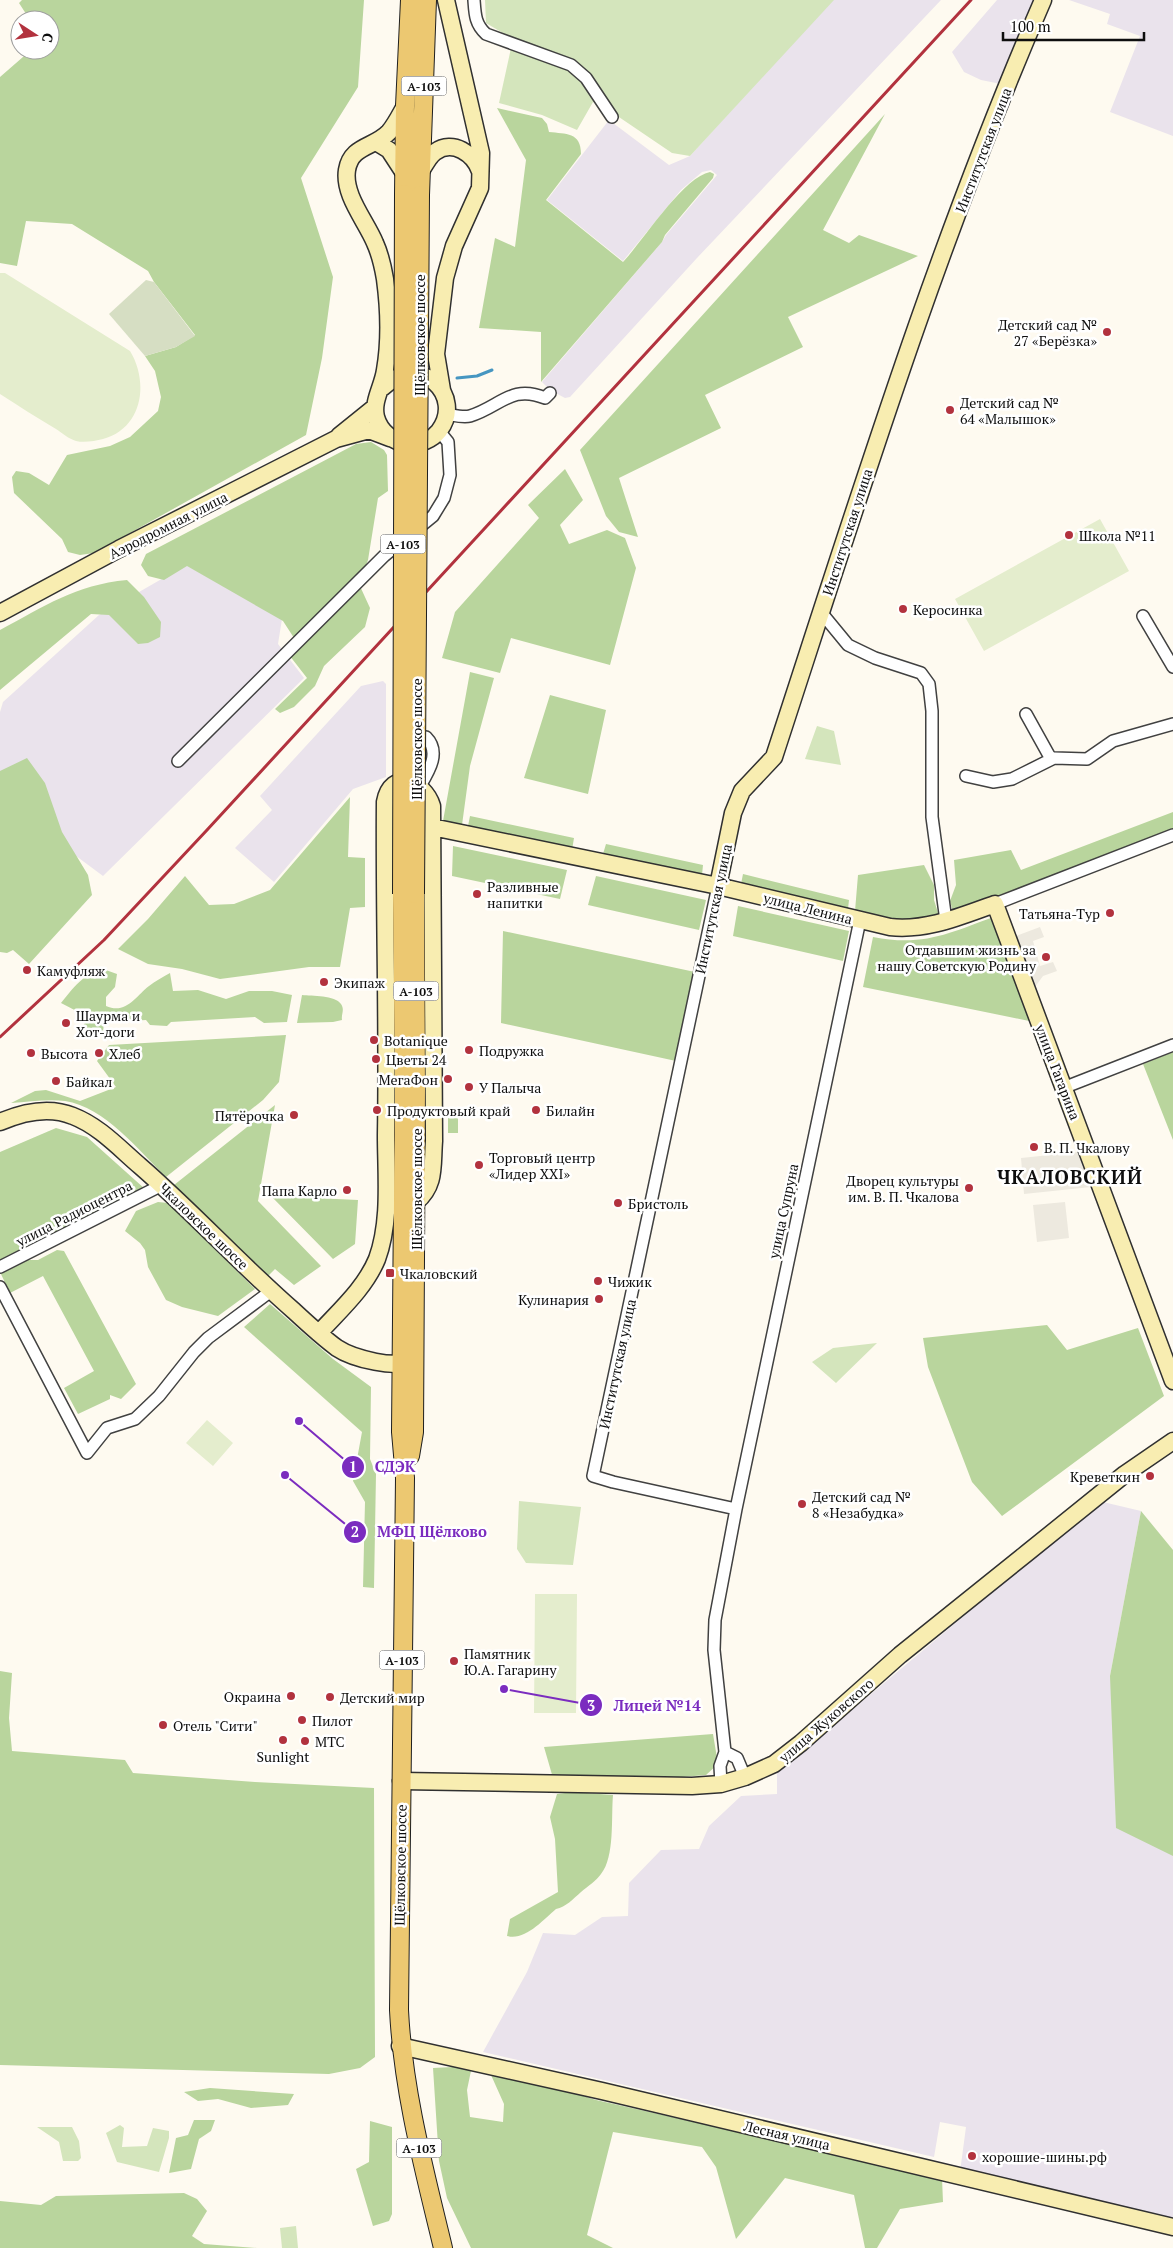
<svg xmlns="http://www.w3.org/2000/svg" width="1173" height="2248" viewBox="0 0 1173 2248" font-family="'PT Serif',serif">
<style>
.industrial{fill:#eae3ec}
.green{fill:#d4e5bc}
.forest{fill:#b9d59d}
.cemetery{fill:#d6dec3}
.pitch{fill:#e4edcd}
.plaza{fill:#ede9df}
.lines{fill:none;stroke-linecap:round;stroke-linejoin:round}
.stream{stroke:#4696c1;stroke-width:3}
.street-casing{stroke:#414141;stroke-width:14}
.secondary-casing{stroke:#303030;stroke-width:19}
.primary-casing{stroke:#1f1f1f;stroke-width:20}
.street{stroke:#fff;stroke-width:11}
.secondary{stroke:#f8edb1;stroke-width:16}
.primary{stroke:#ecc871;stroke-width:18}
.rail{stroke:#b2323e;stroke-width:3}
.primary-bridge-casing{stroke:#1f1f1f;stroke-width:20;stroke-linecap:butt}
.primary-bridge{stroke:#ecc871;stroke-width:18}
.poi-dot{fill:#b2323e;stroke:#fff;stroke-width:2}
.labels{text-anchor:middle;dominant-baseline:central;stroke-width:5;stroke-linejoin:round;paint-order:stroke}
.shield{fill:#fff;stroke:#565656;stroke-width:1}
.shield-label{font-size:12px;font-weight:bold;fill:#0e0e0e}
.street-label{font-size:14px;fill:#0e0e0e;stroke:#fff}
.poi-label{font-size:14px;fill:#0e0e0e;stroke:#fff;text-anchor:start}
.district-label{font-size:19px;font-weight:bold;letter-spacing:1px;fill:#0e0e0e;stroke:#fff}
.leader{fill:none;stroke:#7b2cbf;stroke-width:2}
.callout-dot{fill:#7b2cbf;stroke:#fff;stroke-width:2}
.mark-label{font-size:15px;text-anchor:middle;font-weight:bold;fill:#fff}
.callout-label{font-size:15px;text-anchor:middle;font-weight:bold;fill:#7b2cbf;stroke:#fff;stroke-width:5;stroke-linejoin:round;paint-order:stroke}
</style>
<rect width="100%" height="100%" fill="#fefaf0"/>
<path class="industrial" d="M 832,0 L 941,0 L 697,258 L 570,397 L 565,398 L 550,390 L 542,382 L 662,242 L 666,235 L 717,175 L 711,170 L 702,172 L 681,190 L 623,261 L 547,200 L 609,120 L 669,165 L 690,156 Z
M 997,0 L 1035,0 L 1001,84 L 981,80 L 964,72 L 952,52 Z
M 1069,0 L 1173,0 L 1173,136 L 1110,112 L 1140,36 L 1107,24 L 1110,14 Z
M 186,565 L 282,619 L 278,644 L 304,678 L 103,876 L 60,844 L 0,790 L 0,712 L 3,702 L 99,615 Z
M 383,681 L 386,684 L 386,777 L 353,789 L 274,882 L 235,848 L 272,810 L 260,796 L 361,686 Z
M 1103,1502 L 1141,1511 L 1110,1676 L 1173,1856 L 1173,2218 L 960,2172 L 966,2127 L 940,2122 L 934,2157 L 483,2052 L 527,1972 L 543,1933 L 575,1935 L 602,1917 L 628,1916 L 629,1883 L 661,1850 L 699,1849 L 709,1826 L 741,1796 L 777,1794 L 777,1773 L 1027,1563 Z"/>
<path class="green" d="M 485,0 L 834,0 L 690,156 L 672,153 L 613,113 L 593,102 L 577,130 L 542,115 L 499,103 L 513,39 L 486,23 Z
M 817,726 L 834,731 L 841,765 L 805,759 Z
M 877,1343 L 836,1383 L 812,1362 L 833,1348 Z
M 519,1501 L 581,1507 L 573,1565 L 526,1563 L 517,1549 Z
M 120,2125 L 124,2128 L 122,2147 L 147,2146 L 153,2128 L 169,2131 L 169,2138 L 159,2172 L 117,2162 L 106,2133 Z
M 37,2127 L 72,2127 L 79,2141 L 81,2158 L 78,2161 L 63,2161 L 59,2142 Z
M 296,2226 L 298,2248 L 282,2248 L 280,2228 Z"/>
<path class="forest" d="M 22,0 L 364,0 L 358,87 L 301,178 L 333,277 L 322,358 L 306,435 L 94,553 L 80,555 L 68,552 L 62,539 L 14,493 L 12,477 L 16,471 L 29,473 L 49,485 L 67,455 L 110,446 L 130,437 L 158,411 L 161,397 L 155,371 L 145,356 L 176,347 L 195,335 L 154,282 L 148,271 L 72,224 L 26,221 L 17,266 L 0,263 L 0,77 L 31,50 L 50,50 L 50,20 L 30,20 L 19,3 Z
M 497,108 L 542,118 L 547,124 L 549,132 C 566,134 581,132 581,154 L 546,200 L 623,262 C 643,241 683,177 710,172 L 714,174 L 713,178 L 665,235 L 662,242 L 541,382 L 541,332 L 479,328 L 495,238 L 515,247 L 526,160 Z
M 885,114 L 823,230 L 849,243 L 859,235 L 918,256 L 788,317 L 803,347 L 705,395 L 721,428 L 619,478 L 638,537 L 619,532 L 606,516 L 580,450 Z
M 371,442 L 384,450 L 387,455 L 388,491 L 378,498 L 368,560 L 359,584 L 370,608 L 365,627 L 324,666 L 315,686 L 294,707 L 280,713 L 275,709 L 307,678 L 286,651 L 296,641 L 283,621 L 187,566 L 164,580 L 148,576 L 141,565 L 146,554 L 356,444 Z
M 565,469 L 583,500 L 560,525 L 569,544 L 607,530 L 625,538 L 636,568 L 610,665 L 511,638 L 500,673 L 442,658 L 455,612 L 539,518 L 528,505 Z
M 127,580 L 144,597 L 161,622 L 160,637 L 148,643 L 138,644 L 109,615 L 91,614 L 0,690 L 0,630 C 45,606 75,585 127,580 Z
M 470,672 L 494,678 L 470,766 L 462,825 L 443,821 Z
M 550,695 L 606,710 L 588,794 L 524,778 Z
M 27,758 L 45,783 L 62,832 L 88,875 L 92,895 L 29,964 L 13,950 L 7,953 L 0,952 L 0,771 Z
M 350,797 L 348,857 L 365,858 L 365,907 L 350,908 L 340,967 L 309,967 L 220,979 L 182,969 L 148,964 L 118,949 L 148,919 L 185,876 L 209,905 L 234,904 L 270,890 Z
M 1173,812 L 1173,829 L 994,900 L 953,912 L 950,901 L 956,885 L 954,860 L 1011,850 L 1021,870 Z
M 470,816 L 574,838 L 572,850 L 468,826 Z
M 606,844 L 703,865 L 702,875 L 603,854 Z
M 453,846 L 567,870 L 560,899 L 452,876 Z
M 924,865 L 934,885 L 934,900 L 939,916 L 910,921 L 893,920 L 855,911 L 858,875 Z
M 743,874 L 849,900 L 848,909 L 741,884 Z
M 596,876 L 706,900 L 699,930 L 588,905 Z
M 738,906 L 849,931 L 843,961 L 733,936 Z
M 996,916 L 1034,1022 L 863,987 L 873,937 C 923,947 950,933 996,916 Z
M 503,931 L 695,972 L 676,1061 L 501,1023 Z
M 103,969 L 117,974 L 115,987 L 106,997 L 106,1006 C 126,1015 136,996 149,986 C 155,981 163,977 170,973 L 173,991 L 198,990 L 226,999 L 249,991 L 272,991 L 292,995 L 287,1022 L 264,1023 L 255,1017 L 171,1022 L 167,1026 L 150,1025 L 146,1020 L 103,1023 L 104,1033 L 93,1035 L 82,1028 L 88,1017 L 61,1003 C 73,988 84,973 103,969 Z
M 302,995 C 312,996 335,995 341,1004 C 345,1010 341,1014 342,1020 L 333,1022 L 297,1023 Z
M 286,1035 L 279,1082 L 263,1100 L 166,1177 C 139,1151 105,1107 65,1101 C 47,1099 29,1102 11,1103 L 35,1091 L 46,1090 L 80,1101 L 116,1087 L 97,1061 L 109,1045 Z
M 1173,1052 L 1173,1140 L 1143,1064 Z
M 275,1105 L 258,1201 L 321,1266 L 294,1285 L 275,1269 L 268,1276 L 174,1185 Z
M 448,1108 L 458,1108 L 458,1133 L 448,1133 Z
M 56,1128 L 87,1137 L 145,1189 L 0,1261 L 0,1152 Z
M 271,1196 L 358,1200 L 355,1244 L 333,1259 Z
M 158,1202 L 168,1203 L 255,1289 L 218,1316 L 182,1307 L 166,1300 L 148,1267 L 145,1250 L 140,1243 L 125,1231 L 136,1211 Z
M 57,1250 L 64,1251 L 136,1384 L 121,1399 L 110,1395 L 110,1399 L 78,1414 L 64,1388 L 94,1371 L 43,1276 L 10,1293 L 0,1272 L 25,1260 L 38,1260 Z
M 270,1304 L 333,1359 L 371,1387 L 370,1459 L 376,1474 L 374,1588 L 363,1587 L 365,1502 L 353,1481 L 362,1432 L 244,1327 Z
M 1047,1325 L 1067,1350 L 1138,1328 L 1164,1396 L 1002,1516 L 972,1482 L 928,1367 L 923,1338 Z
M 1141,1511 L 1173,1550 L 1173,1856 L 1116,1828 L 1110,1676 Z
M 0,1671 L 12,1673 L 9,1718 L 12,1751 L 125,1760 L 133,1773 L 255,1782 L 374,1788 L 375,2057 L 360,2068 L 329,2074 L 0,2065 Z
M 713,1734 L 718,1764 L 706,1775 L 682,1777 L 553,1778 L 544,1747 Z
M 573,1792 L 613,1795 C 611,1817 615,1857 601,1874 C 596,1881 588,1886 581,1892 C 573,1899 566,1907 556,1909 C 543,1920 525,1941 507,1936 L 510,1919 L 558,1892 L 555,1839 L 550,1817 L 557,1794 Z
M 472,2066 L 467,2090 L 470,2117 L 503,2122 L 504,2104 L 491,2075 L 530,2079 L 596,2100 L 942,2178 L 943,2202 L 900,2209 L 877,2248 L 865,2248 L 854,2195 L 785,2178 L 736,2239 L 716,2167 L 702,2147 L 613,2132 L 587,2235 L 613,2248 L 471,2248 L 447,2198 L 439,2161 L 433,2068 Z
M 210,2088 L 294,2094 L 288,2105 L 251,2108 L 218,2099 L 198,2101 L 184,2092 Z
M 194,2120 L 215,2120 L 211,2131 L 199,2139 L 191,2169 L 169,2173 L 176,2138 L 188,2135 Z
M 370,2121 L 392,2127 L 392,2214 L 389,2221 L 373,2226 L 356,2169 L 369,2162 Z
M 184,2193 L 197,2199 L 207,2211 L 192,2236 L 204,2244 L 257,2248 L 0,2248 L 0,2201 L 41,2205 L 56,2196 Z"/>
<path class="cemetery" d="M 146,280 L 154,282 L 195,336 L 176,347 L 145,356 L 109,314 Z"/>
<path class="pitch" d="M 0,273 L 5,273 L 130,351 C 149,382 143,428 103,439 C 95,441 84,443 76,441 C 69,439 62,433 56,429 C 37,418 19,406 0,394 Z
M 1100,519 L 1129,571 L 984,651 L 955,599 Z
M 207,1420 L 233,1443 L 213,1466 L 186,1443 Z
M 535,1594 L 577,1594 L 576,1713 L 534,1713 Z"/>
<path class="plaza" d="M 1040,927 L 1044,937 L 1033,941 L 1040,966 L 1053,962 L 1057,971 L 1043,976 L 1035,987 L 1031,989 L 1013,937 Z
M 1079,1152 L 1091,1187 L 1024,1194 L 1021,1158 Z
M 1065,1202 L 1069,1238 L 1037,1242 L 1033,1205 Z"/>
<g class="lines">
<path class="stream" d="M 457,378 L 477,376 L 492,370"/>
<defs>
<path id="street" d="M 474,0 C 475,14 475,24 486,34 L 571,65 L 586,78 L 612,117
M 446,414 C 453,415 463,418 470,416 C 500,407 511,384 545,398 L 550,393
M 820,611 L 848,645 L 875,658 L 921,673 L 929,684 L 932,711 L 932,817 L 946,921
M 1143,616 L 1173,667
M 1026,714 L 1051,759
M 178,761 L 384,556 L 433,516 L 444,498 L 450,475 L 448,442 L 439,431
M 966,776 L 993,782 L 1012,779 L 1054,758 L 1087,759 L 1113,741 L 1173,724
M 420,786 C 429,771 441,752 426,737
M 718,886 L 593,1476 L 613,1482 L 736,1509
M 995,904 L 1173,835
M 1063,1088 L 1173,1045
M 0,1267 L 162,1185
M 0,1287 L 87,1453 L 107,1428 L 135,1419 L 159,1396 L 194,1352 L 208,1338 L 271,1291
M 725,1752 L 737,1758 L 745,1777
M 721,1784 L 720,1766 L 725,1752 L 714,1650 L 715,1620 L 736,1509 L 860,920"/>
<path id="secondary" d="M 376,142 L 389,150 L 404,173
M 421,171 C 425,165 429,156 435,152 C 453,139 474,154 480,171
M 382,388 C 422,351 465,397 439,431 C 432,440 420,444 409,444 C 394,443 380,432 376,417 C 372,401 383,386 385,370 C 390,341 389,309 385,279 C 383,267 380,254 375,243 C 366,221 343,195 347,170 C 351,145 374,148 389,132 C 395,125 400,115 405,106
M 442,390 L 436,354 L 445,278 L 454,246 L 480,188 L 481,153 L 446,0
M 339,436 L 375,407
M 0,613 L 119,549 L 336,439 L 369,430 L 390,438
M 432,827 L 718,886 L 890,927 C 927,931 961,916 995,904 L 1173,1381
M 718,886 L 733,813 L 742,791 L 774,757 C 857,503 936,246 1043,0
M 0,1122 C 23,1112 49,1106 73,1116 C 99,1126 119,1148 140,1166 C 193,1212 241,1265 294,1311 C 308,1324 322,1337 337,1348 C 352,1358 399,1371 413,1359
M 319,1333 C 340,1310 365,1288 377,1259 C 391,1221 386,1175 386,1135 C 388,1024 384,913 385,802 C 391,769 424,780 432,806 L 434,1141 C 432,1166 436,1185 416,1202
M 401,1781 L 692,1786 L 721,1784 L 745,1777 L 774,1764 L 801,1743 L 900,1655 L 1027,1553 L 1125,1474 L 1173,1441
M 400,2046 L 602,2091 L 1173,2227"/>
<path id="primary" d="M 404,194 L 405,106 L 410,0
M 420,195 L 427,0
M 402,894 L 404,1089 L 401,1432 L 405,1478 L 399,2010 C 403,2091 424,2169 443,2248
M 410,1456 L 414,1432 L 416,1089 L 415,894"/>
</defs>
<use href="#street" class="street-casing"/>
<use href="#secondary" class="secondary-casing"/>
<use href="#primary" class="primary-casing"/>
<use href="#street" class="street"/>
<use href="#secondary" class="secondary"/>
<use href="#primary" class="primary"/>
<path class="rail" d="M 0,1037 L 104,940 L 207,830 L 971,0"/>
<defs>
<path id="primary-bridge" d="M 402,894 L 404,194
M 415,894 L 420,195"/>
</defs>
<use href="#primary-bridge" class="primary-bridge-casing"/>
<use href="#primary-bridge" class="primary-bridge"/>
</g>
<g class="poi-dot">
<circle cx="1107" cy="332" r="5"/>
<circle cx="950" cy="410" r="5"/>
<circle cx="1069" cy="535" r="5"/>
<circle cx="903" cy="609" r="5"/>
<circle cx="477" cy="894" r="5"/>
<circle cx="1110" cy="913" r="5"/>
<circle cx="1046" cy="957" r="5"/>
<circle cx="27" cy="970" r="5"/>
<circle cx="324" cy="982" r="5"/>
<circle cx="66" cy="1023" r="5"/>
<circle cx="374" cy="1040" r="5"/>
<circle cx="469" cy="1050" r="5"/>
<circle cx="31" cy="1053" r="5"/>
<circle cx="99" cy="1053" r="5"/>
<circle cx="376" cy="1059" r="5"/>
<circle cx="448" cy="1079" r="5"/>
<circle cx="56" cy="1081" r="5"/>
<circle cx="469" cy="1087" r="5"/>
<circle cx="377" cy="1110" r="5"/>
<circle cx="536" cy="1110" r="5"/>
<circle cx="294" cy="1115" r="5"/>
<circle cx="1034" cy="1147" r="5"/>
<circle cx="479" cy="1165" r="5"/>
<circle cx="969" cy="1188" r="5"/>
<circle cx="347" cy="1190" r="5"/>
<circle cx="618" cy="1203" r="5"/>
<rect x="385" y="1268" width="10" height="10" rx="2.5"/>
<circle cx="598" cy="1281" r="5"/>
<circle cx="599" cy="1299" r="5"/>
<circle cx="1150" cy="1476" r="5"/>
<circle cx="802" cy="1504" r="5"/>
<circle cx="454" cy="1661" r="5"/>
<circle cx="291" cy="1696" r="5"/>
<circle cx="330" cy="1697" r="5"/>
<circle cx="302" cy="1720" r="5"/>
<circle cx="163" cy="1725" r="5"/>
<circle cx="283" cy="1740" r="5"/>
<circle cx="305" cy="1741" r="5"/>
<circle cx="972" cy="2156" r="5"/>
</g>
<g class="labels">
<g class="shield">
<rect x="401.5" y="76.5" width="45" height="19" rx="4"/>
<rect x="380.5" y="534.5" width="45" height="19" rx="4"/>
<rect x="393.5" y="981.5" width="45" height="19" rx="4"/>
<rect x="379.5" y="1650.5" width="45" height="19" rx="4"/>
<rect x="396.5" y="2138.5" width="45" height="19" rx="4"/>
</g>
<g class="shield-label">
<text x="424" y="86">А-103</text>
<text x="403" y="544">А-103</text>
<text x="416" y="991">А-103</text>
<text x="402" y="1660">А-103</text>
<text x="419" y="2148">А-103</text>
</g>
<g class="street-label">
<text transform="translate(983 150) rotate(-69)">Институтская улица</text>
<text transform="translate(419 335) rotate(-90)">Щёлковское шоссе</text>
<text transform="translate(168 525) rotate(-27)">Аэродромная улица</text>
<text transform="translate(847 532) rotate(-72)">Институтская улица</text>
<text transform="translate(416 739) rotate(-90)">Щёлковское шоссе</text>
<text transform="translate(808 908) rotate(14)">улица Ленина</text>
<text transform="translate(713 909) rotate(-78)">Институтская улица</text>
<text transform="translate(1058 1072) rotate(69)">улица Гагарина</text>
<text transform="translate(416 1189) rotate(-90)">Щёлковское шоссе</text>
<text transform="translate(783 1211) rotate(-78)">улица Супруна</text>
<text transform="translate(74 1213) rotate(-27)">улица Радиоцентра</text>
<text transform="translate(204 1226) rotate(44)">Чкаловское шоссе</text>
<text transform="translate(617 1364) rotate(-78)">Институтская улица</text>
<text transform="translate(826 1720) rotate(-41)">улица Жуковского</text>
<text transform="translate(400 1865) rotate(-89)">Щёлковское шоссе</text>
<text transform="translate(787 2135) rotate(13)">Лесная улица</text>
</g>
<g class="poi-label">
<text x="1097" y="324" text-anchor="end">Детский сад №<tspan x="1097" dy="16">27 «Берёзка»</tspan></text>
<text x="960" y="402">Детский сад №<tspan x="960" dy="16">64 «Малышок»</tspan></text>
<text x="1079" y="535">Школа №11</text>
<text x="913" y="609">Керосинка</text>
<text x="487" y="886">Разливные<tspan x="487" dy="16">напитки</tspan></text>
<text x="1100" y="913" text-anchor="end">Татьяна-Тур</text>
<text x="1036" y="949" text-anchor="end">Отдавшим жизнь за<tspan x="1036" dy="16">нашу Советскую Родину</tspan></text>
<text x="37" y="970">Камуфляж</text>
<text x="334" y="982">Экипаж</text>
<text x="76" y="1015">Шаурма и<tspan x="76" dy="16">Хот-доги</tspan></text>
<text x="384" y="1040">Botanique</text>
<text x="479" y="1050">Подружка</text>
<text x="41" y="1053">Высота</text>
<text x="109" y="1053">Хлеб</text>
<text x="386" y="1059">Цветы 24</text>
<text x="438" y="1079" text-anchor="end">МегаФон</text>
<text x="66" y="1081">Байкал</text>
<text x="479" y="1087">У Палыча</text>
<text x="387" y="1110">Продуктовый край</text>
<text x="546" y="1110">Билайн</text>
<text x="284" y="1115" text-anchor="end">Пятёрочка</text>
<text x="1044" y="1147">В. П. Чкалову</text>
<text x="489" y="1157">Торговый центр<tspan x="489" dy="16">«Лидер XXI»</tspan></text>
<text x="959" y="1180" text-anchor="end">Дворец культуры<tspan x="959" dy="16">им. В. П. Чкалова</tspan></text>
<text x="337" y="1190" text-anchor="end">Папа Карло</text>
<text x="628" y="1203">Бристоль</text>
<text x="400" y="1273">Чкаловский</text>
<text x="608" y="1281">Чижик</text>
<text x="589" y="1299" text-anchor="end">Кулинария</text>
<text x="1140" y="1476" text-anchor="end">Креветкин</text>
<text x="812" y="1496">Детский сад №<tspan x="812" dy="16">8 «Незабудка»</tspan></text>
<text x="464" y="1653">Памятник<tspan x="464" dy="16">Ю.А. Гагарину</tspan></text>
<text x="281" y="1696" text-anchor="end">Окраина</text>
<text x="340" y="1697">Детский мир</text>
<text x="312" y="1720">Пилот</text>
<text x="173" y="1725">Отель "Сити"</text>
<text x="315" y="1741">МТС</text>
<text x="283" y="1756" text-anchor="middle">Sunlight</text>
<text x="982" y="2156">хорошие-шины.рф</text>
</g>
<g class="district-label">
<text x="1070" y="1176">ЧКАЛОВСКИЙ</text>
</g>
</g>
<path class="leader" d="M299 1421L353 1467M285 1475L355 1532M504 1689L591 1705"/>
<g class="callout-dot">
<circle cx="299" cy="1421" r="5"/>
<circle cx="285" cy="1475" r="5"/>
<circle cx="504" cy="1689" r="5"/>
<circle cx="353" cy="1467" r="12"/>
<circle cx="355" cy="1532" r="12"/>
<circle cx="591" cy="1705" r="12"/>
</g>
<g class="mark-label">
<text x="353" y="1472">1</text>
<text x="355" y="1537">2</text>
<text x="591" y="1711">3</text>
</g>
<g class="callout-label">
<text x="395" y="1472">СДЭК</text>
<text x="432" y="1537">МФЦ Щёлково</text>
<text x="657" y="1711">Лицей №14</text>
</g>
<g transform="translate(35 35) rotate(102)"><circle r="24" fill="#ffffff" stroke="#9f9f9f"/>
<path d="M0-4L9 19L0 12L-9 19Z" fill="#b2323e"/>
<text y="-8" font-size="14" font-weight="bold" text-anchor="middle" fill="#0e0e0e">С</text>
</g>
<path d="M1003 32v8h141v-8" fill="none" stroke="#0e0e0e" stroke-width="2.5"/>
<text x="1010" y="32" font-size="15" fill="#0e0e0e" stroke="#ffffff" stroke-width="4" paint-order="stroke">100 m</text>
</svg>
